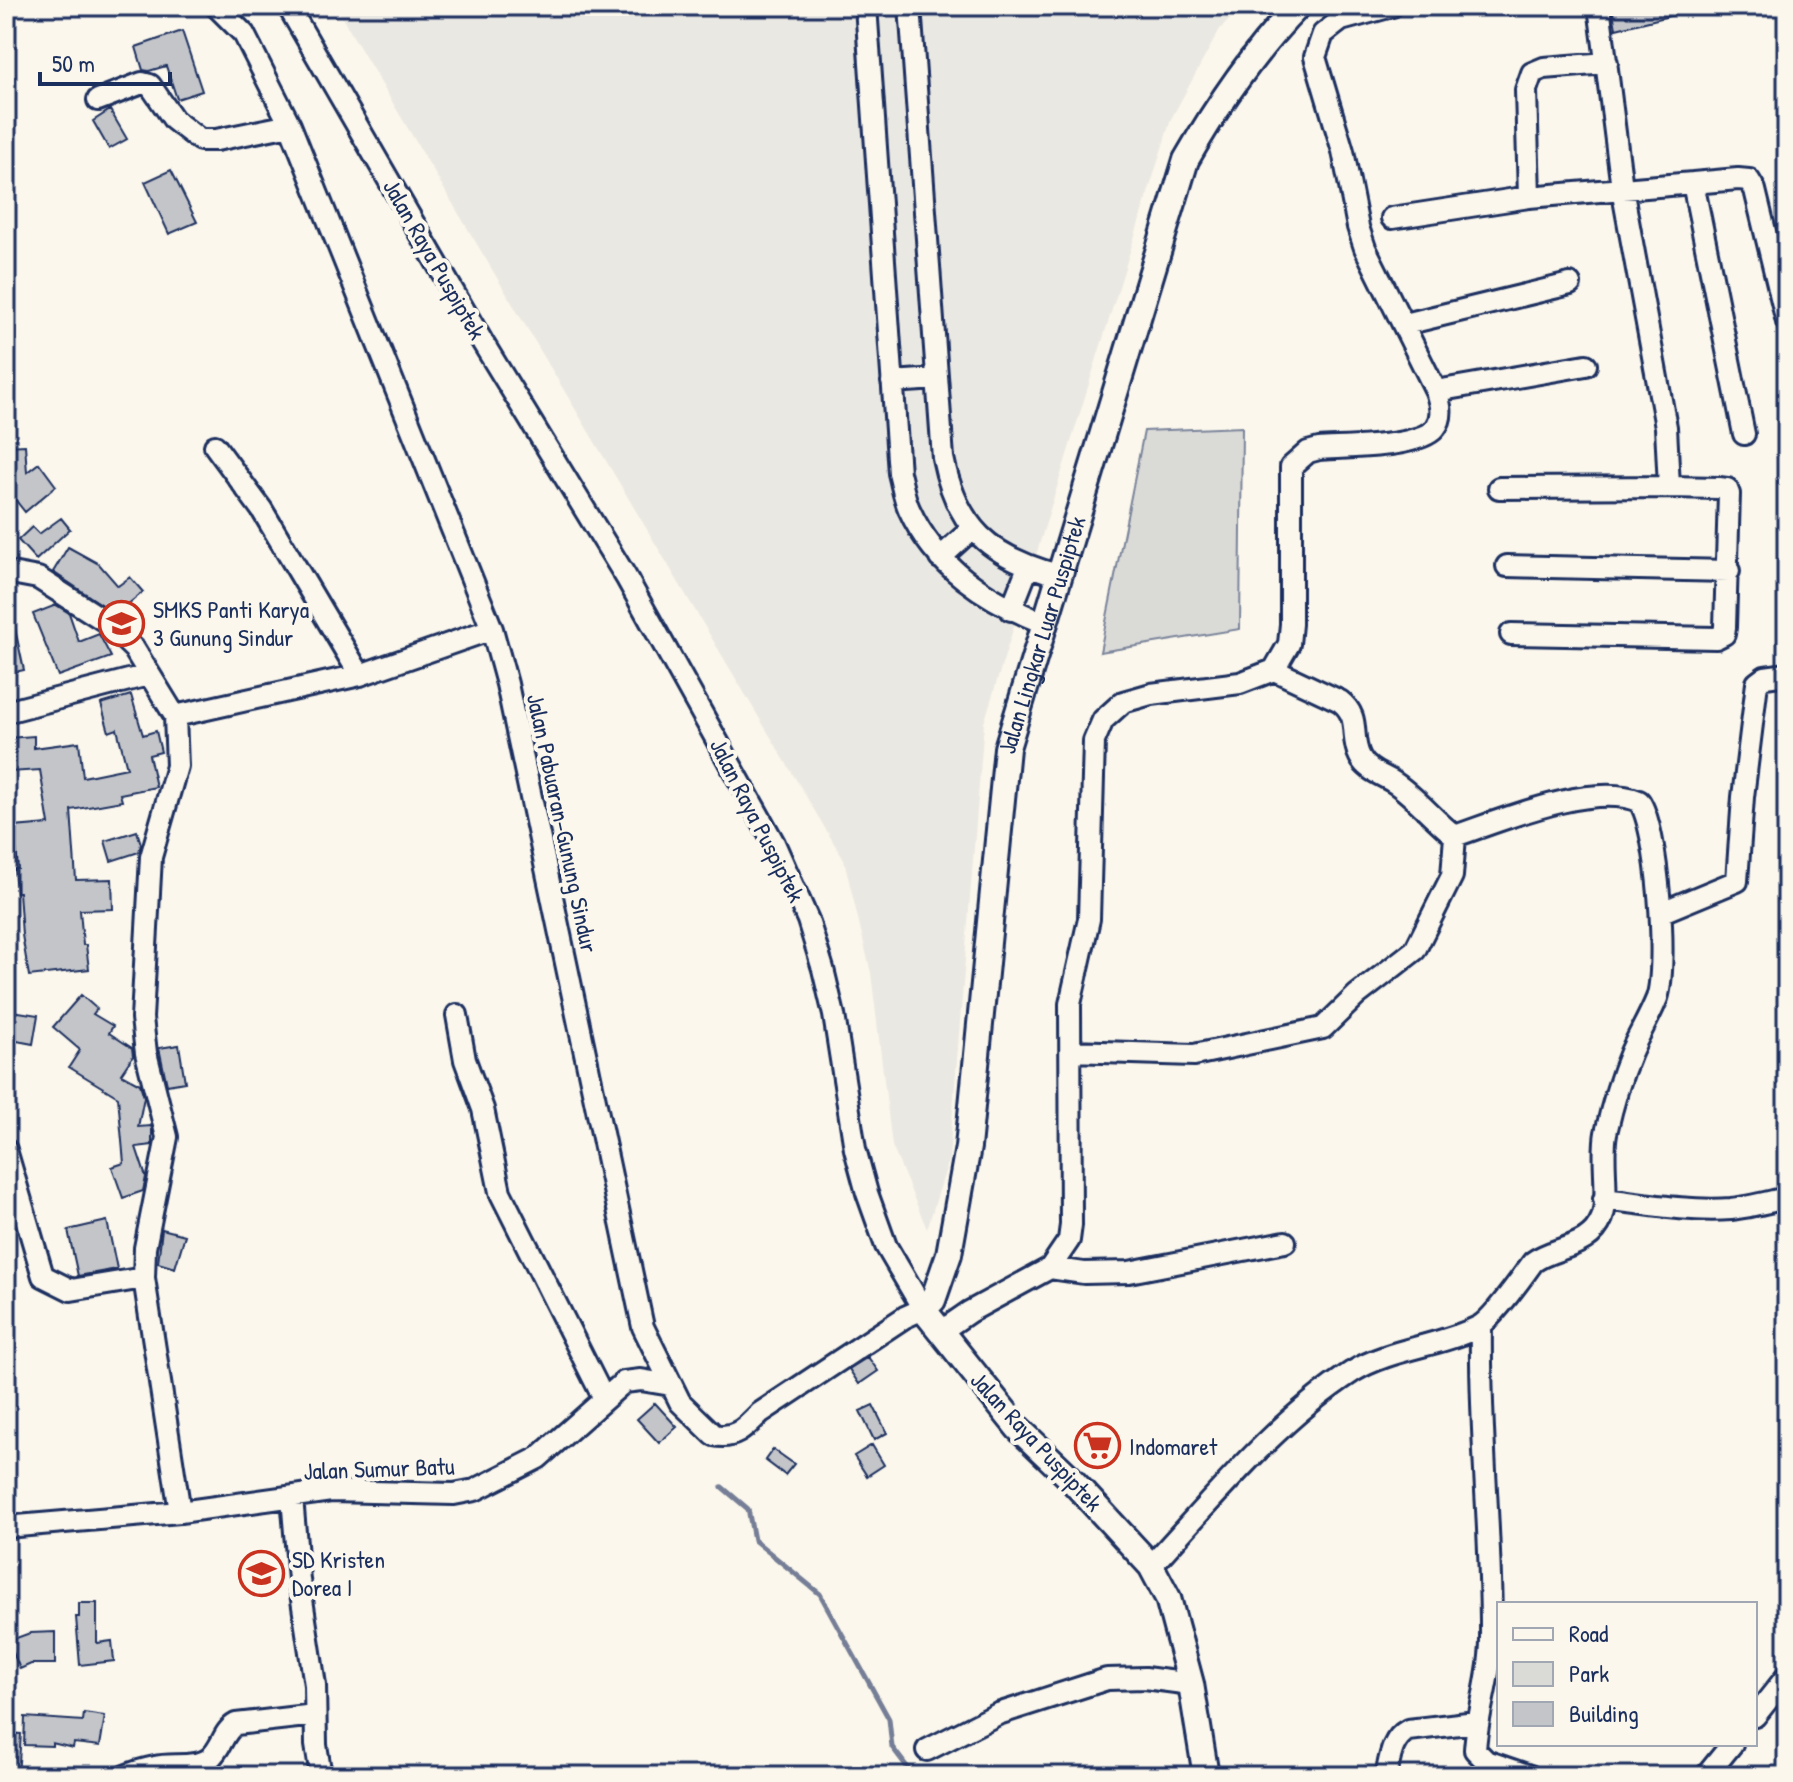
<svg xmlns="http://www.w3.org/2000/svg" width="1793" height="1782" viewBox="0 0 1793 1782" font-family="'Patrick Hand',sans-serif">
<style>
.built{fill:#eae8e2}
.green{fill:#dadad7;stroke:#7a849a;stroke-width:2}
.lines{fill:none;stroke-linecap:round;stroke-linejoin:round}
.stream{stroke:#747e96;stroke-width:5}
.building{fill:#c3c5c9;stroke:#1b2f5e;stroke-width:2}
.minor-casing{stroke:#1b2f5e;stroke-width:26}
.major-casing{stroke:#1b2f5e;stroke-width:30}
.minor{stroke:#fbf7ec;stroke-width:20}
.major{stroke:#fbf7ec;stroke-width:24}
.labels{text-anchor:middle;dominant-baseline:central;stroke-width:8;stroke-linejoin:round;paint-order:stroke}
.street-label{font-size:24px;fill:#1b2f5e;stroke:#fbf7ec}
.poi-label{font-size:24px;fill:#1b2f5e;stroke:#fbf7ec;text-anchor:start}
</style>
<rect width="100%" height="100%" fill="#fbf7ec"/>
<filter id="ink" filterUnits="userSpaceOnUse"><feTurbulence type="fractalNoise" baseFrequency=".0125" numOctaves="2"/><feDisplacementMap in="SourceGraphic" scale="16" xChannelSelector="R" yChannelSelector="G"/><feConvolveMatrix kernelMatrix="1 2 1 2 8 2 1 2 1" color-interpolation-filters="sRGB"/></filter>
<g filter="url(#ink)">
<path class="built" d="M 335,6 L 1244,6 L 1220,29 L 1171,119 L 984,723 L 949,1159 L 927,1229 L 892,1146 L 871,973 L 844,860 Z"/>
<path class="green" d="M 1242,427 L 1240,629 L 1100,652 L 1144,431 Z"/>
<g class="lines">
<path class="stream" d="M 722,1487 L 748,1509 L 754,1540 L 820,1594 L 889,1719 L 892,1747 L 914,1776"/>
</g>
<path class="building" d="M 1612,6 L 1689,6 L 1690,11 L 1616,29 Z
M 182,31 L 202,91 L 177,99 L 166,66 L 149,71 L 143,70 L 136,47 Z
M 110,110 L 127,139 L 109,149 L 93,121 Z
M 171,170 L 197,222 L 169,234 L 145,182 Z
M 25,445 L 27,472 L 39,463 L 56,486 L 25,512 L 6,488 L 6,446 Z
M 61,518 L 70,529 L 36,560 L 18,540 L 32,527 L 39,534 Z
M 68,547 L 99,564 L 118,586 L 130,577 L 143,592 L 116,614 L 53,572 Z
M 56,605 L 69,613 L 79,642 L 99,634 L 111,657 L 58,676 L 33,614 Z
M 6,615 L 12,615 L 24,670 L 6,674 Z
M 131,695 L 143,735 L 156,731 L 161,752 L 149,755 L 156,787 L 120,794 L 122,801 L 71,810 L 76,880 L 112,879 L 113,909 L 80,910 L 83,945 L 86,945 L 89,969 L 29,976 L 22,935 L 19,892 L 16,892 L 14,869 L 18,869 L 14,827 L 49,824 L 40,770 L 10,772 L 8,738 L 34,736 L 34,748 L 79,742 L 83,777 L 127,768 L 117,729 L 109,732 L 101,704 Z
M 137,831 L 141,844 L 139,852 L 111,861 L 105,841 Z
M 81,995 L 97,1009 L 93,1014 L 113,1026 L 109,1033 L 132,1048 L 133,1056 L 121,1074 L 140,1084 L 144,1097 L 138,1127 L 151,1126 L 152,1129 L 152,1145 L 136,1147 L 146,1177 L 143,1191 L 123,1198 L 112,1167 L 124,1163 L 118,1097 L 69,1067 L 80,1050 L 53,1027 Z
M 6,1010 L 38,1015 L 33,1044 L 6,1039 Z
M 179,1045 L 185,1082 L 167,1085 L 159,1048 Z
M 107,1221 L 117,1269 L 78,1276 L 68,1230 Z
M 162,1229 L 185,1235 L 175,1268 L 158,1263 Z
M 868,1357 L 878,1371 L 859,1384 L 849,1369 Z
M 655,1403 L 677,1427 L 659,1443 L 637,1419 Z
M 873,1405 L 887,1433 L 874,1440 L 860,1411 Z
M 872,1445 L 884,1465 L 867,1476 L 854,1456 Z
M 773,1449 L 794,1464 L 785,1475 L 765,1460 Z
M 79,1603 L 97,1603 L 97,1643 L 112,1641 L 114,1661 L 80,1665 L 76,1617 L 79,1617 Z
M 55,1632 L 55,1664 L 31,1664 L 20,1669 L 8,1641 L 30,1633 Z
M 84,1713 L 105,1716 L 100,1746 L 74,1743 L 73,1748 L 52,1743 L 52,1746 L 24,1745 L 25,1717 L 83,1721 Z
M 6,1733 L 21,1734 L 18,1776 L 6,1776 Z"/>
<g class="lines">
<defs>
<path id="minor" d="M 216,6 L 244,34 L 290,125 L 492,629 L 507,684 L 643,1327 L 680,1402 L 714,1435 C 735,1440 746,1427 760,1413 L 905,1317 L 923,1309 L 886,1246 L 867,1193 L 855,1149 L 834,1015 L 823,969 L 808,920 L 774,843 L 626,577 L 483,343 L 288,6
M 866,6 L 899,473 C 902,484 904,498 909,509 C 935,567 986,600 1044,623
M 910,6 L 943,458 C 957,528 990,557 1058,575
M 98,100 L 142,83 L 150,85 L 174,120 L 200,140 L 216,140 L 290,125
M 1693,183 L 1738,179 L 1749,180 L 1755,190 L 1787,322
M 1529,197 L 1526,90 L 1532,73 L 1544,68 L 1607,63
M 1392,218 L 1529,197 L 1693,183 L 1744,434
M 1405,324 L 1570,284
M 892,382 L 937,379
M 1436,391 L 1586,365
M 215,446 L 262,510 L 360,675
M 1499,488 L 1669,487
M 940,558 L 972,529
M 1507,566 L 1729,571
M 6,572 L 38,578 L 105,621 L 134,649 L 175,716 L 177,766 L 151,857 L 142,1018 L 146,1053 L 167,1137 L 145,1248 L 144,1278 L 180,1512
M 1011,610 L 1028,567
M 1511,634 L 1716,638 L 1724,634 L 1725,627 L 1729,494 L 1727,489 L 1719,488 L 1669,487 L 1666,427 L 1622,188 L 1599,6
M 6,712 L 148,675
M 175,716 L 360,675 L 492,629
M 1662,912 L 1737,881 L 1743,797 L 1757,683 L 1765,677 L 1787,674
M 457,1015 L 465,1060 L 483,1109 L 500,1192 L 604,1399
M 1071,1051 L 1194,1055 L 1323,1028 L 1357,995 L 1415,950 L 1452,876 L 1455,836
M 6,1150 L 43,1276 L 71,1290 L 144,1278
M 1604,1199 C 1646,1204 1688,1212 1731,1209 C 1749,1207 1768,1202 1787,1198
M 1050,1268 L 1084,1273 L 1129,1272 L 1285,1242
M 1481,1326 C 1479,1431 1492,1536 1491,1640 C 1491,1677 1477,1713 1475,1750 L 1486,1761 L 1530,1776
M 940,1332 L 969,1312 L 1050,1268 L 1069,1240 L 1071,1225 L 1070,1004 L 1089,919 L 1094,741 L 1103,720 L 1123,702 L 1151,694 L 1240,683 L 1274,670 L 1289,644 L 1291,624 L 1291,467 L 1308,452 L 1319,449 C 1345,447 1419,448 1435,428 C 1444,417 1440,403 1436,391 L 1365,248 L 1358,227 L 1343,151 L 1315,57 L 1323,34 L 1341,20 L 1392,6
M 292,1497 L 299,1580 L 315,1685 L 316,1745 L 321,1776
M 6,1527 L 180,1512 L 331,1491 L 454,1494 L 475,1490 L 538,1458 L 624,1382 L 641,1380 L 671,1385
M 1151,1566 C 1213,1499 1275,1422 1352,1372 C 1391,1348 1438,1347 1478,1327 C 1491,1321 1523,1276 1533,1262 C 1555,1246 1590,1249 1602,1218 C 1610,1197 1601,1159 1606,1133 C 1612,1106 1620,1078 1631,1052 C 1639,1034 1650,1016 1657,998 C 1668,966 1658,827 1639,801 C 1592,782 1502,820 1455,836 C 1434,820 1417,798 1395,783 C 1383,775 1367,771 1360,757 C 1349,736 1362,718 1340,701 L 1274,670
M 1755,1716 L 1787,1676
M 927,1750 L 998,1714 L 1107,1679 L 1145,1678 L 1191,1684
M 125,1776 C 134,1772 145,1769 155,1767 C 172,1763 196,1769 210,1758 C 222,1748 223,1731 236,1724 L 315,1715
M 1386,1776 C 1390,1759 1391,1739 1408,1730 L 1476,1722
M 1706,1776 L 1732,1744"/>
<g id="major">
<path id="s1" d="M 1206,1776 L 1191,1684 L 1168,1598 L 1151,1566 L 1067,1475 L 1018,1428 L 923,1309 L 933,1300 L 949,1254 L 968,1147 L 1007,748 L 1186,160 C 1218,104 1253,52 1298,6"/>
</g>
</defs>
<use href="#minor" class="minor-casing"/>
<use href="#major" class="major-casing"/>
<use href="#minor" class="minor"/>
<use href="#major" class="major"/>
</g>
</g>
<defs>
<symbol id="school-ring" viewBox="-11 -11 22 22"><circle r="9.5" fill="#fbf7ec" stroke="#c8321e" stroke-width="1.5"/><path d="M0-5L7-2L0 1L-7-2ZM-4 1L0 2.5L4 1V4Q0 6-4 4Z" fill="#c8321e"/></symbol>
<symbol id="supermarket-ring" viewBox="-11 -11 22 22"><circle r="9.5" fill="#fbf7ec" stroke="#c8321e" stroke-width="1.5"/><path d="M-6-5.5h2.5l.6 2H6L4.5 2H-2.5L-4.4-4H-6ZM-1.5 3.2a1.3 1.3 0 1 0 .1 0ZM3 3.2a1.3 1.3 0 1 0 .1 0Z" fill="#c8321e"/></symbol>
</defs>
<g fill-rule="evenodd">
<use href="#school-ring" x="96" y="598" width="51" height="51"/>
<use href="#supermarket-ring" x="1072" y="1420" width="51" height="51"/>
<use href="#school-ring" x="236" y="1548" width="51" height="51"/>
</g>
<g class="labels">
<g class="street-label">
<text transform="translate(435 259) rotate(60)">Jalan Raya Puspiptek</text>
<text stroke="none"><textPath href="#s1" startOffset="1252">Jalan Lingkar Luar Puspiptek</textPath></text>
<text transform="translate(758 820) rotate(63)">Jalan Raya Puspiptek</text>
<text transform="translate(563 823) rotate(78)">Jalan Pabuaran–Gunung Sindur</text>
<text transform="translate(1037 1441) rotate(47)">Jalan Raya Puspiptek</text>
<text transform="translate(379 1468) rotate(-2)">Jalan Sumur Batu</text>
</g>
<g class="poi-label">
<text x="153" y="609">SMKS Panti Karya<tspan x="153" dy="28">3 Gunung Sindur</tspan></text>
<text x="1129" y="1446">Indomaret</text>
<text x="292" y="1559">SD Kristen<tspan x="292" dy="28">Dorea I</tspan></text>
</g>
</g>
<rect width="1793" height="1782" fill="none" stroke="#fbf7ec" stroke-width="32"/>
<rect x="16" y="16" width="1761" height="1750" fill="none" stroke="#1b2f5e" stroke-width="3" filter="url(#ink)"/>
<rect x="1497" y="1602" width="260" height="144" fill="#fbf7ec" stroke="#a1a7b3" stroke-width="2"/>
<rect x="1513" y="1628" width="40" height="12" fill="#fbf7ec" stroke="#a1a7b3" stroke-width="2"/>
<text x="1569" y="1642" font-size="24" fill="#1b2f5e">Road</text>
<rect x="1513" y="1662" width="40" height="24" fill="#dadad7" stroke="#a1a7b3" stroke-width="2"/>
<text x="1569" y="1682" font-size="24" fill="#1b2f5e">Park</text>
<rect x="1513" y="1702" width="40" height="24" fill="#c3c5c9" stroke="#a1a7b3" stroke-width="2"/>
<text x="1569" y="1722" font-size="24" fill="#1b2f5e">Building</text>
<path d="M40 72v12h130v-12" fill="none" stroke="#1b2f5e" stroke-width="4"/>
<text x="52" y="72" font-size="24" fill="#1b2f5e" stroke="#fbf7ec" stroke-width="6" paint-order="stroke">50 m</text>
</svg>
